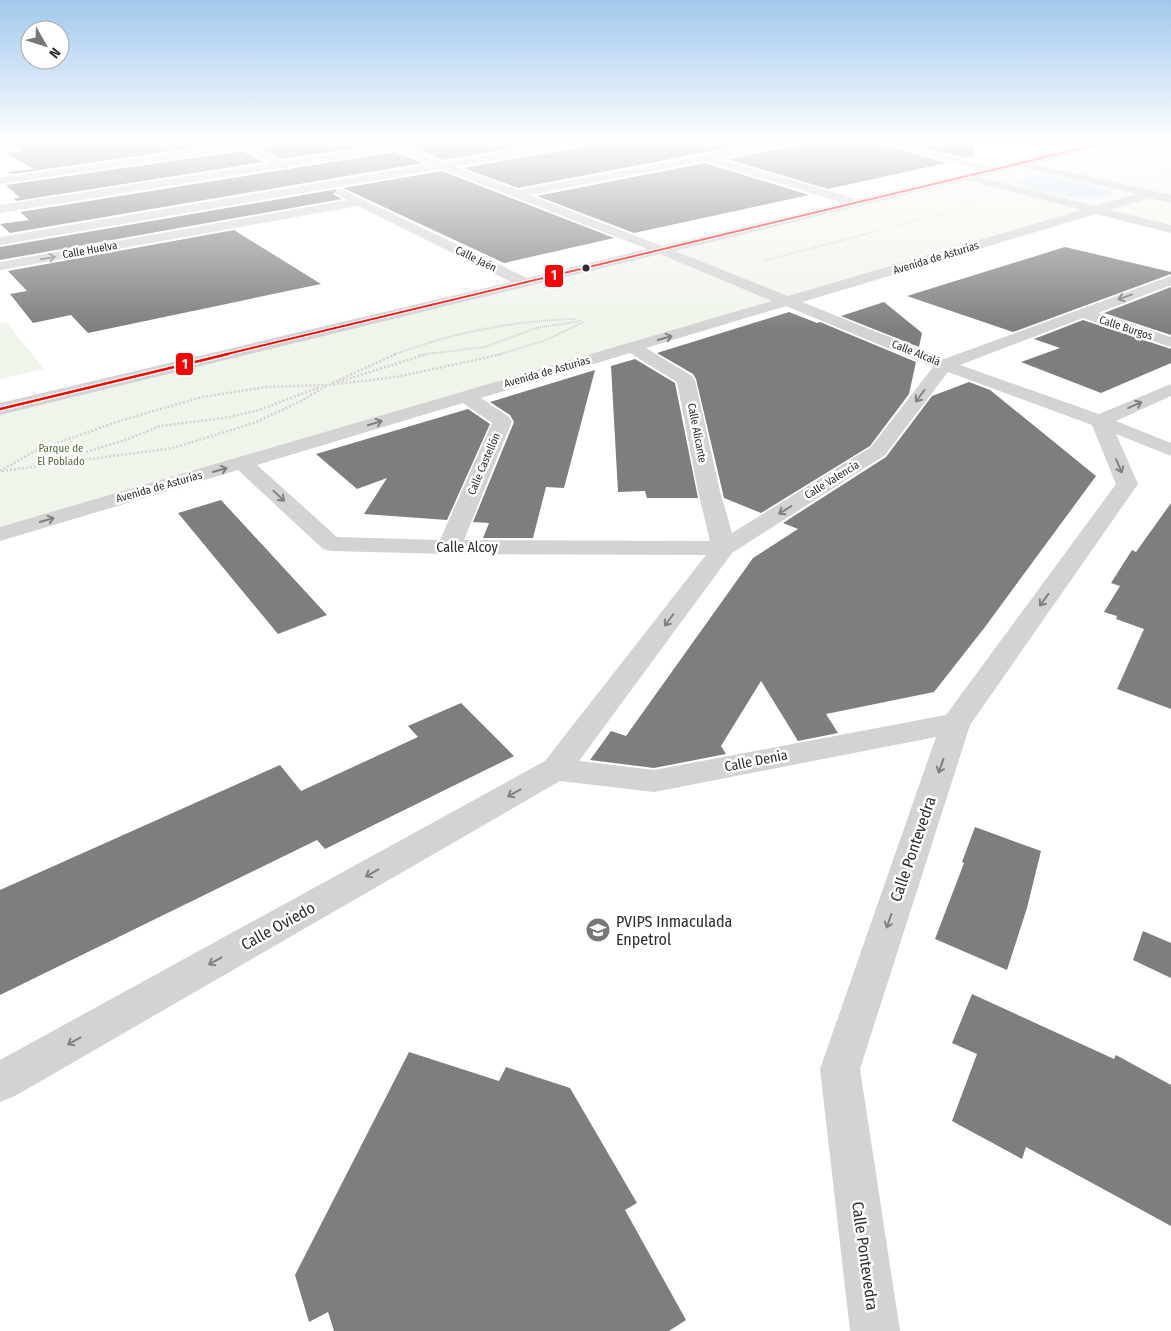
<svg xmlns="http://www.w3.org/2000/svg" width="1171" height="1331" viewBox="0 0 1171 1331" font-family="'Fira Sans Condensed',sans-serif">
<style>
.green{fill:#f0f5eb}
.water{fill:#d6e6f2}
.building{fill:#7e7e7e}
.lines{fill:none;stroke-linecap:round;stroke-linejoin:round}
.path-far2{stroke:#d3d3d3;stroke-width:1;stroke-dasharray:1 1;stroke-linecap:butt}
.path-far1{stroke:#d3d3d3;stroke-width:2;stroke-dasharray:1 1;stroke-linecap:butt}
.path{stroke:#d3d3d3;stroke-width:2.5;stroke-dasharray:2 2;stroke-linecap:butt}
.minor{fill:#d3d3d3;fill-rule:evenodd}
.bus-1-far1-casing{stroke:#fff;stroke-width:4}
.bus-1-casing{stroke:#fff;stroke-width:5}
.bus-1-far1{stroke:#f00;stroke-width:2}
.bus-1{stroke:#f00;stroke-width:2.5}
.oneway{stroke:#808080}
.bus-dot{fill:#2e2e2e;stroke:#fff;stroke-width:2}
.labels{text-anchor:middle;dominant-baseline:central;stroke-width:5;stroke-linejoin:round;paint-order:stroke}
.far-street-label{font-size:11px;fill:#2e2e2e;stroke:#fff}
.far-park-label{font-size:11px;fill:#4e6c39;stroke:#fff}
.street-label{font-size:14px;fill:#2e2e2e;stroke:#fff}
.near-street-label{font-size:16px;fill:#2e2e2e;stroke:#fff}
.near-poi-label{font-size:16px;fill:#2e2e2e;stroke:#fff;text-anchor:start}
.line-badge{stroke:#fff;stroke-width:2}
.badge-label{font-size:14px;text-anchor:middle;font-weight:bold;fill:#fff}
</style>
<rect width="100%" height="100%" fill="#fff"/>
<path class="green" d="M 1110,142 L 1171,142 L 1171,229 L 1094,210 L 0,534 L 0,409 Z
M 6,322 L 44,369 L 0,379 L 0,323 Z"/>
<path class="water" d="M 1044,174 L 1092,185 L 1113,193 C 1090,208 1037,189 1011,183 Z"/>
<path class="building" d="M 18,142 L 229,142 L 229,143 L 11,174 L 8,172 L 34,169 L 6,153 L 21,151 L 13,145 Z
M 261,142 L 375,142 L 378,145 L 283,159 L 260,148 Z
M 406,142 L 547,142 L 444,160 L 407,146 Z
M 588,142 L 760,142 L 518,188 L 463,168 L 581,147 Z
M 797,142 L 873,142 L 946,163 L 828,189 L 727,159 L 790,147 Z
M 903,142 L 972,142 L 974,156 L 966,158 Z
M 242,151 L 264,162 L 16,201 L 14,198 L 20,198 L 6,185 Z
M 394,152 L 423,163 L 10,233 L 0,224 L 29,220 L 20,212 Z
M 705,163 L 809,195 L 634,233 L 537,196 Z
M 442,171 L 614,238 L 504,263 L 343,188 Z
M 338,189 L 333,194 L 342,199 L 0,260 L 0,247 Z
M 234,230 L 321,284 L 88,333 L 71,315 L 33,323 L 10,294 L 27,291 L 8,271 Z
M 1065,247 L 1171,272 L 1171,274 L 1013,332 L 907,296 Z
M 1171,287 L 1171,335 L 1104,313 Z
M 884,302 L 922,333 L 919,347 L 841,316 Z
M 789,312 L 817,323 L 820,322 L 916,362 L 909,394 L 870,446 L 761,513 L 724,498 L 696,379 L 693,374 L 657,353 Z
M 1083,320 L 1171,349 L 1171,363 L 1101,393 L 1021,362 L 1060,348 L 1034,339 Z
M 635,359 L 675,383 L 698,498 L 647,498 L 645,491 L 618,492 L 611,366 Z
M 595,370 L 564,488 L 546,487 L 533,538 L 483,538 L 489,523 L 473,522 L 514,422 L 510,415 L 490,402 Z
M 969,382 L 990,390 L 1096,476 L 985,627 L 934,692 L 826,714 L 838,733 L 798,741 L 761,681 L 721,746 L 726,754 L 654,768 L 590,760 L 611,731 L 626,736 L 753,558 L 798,529 L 783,523 L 886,457 L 932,396 Z
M 468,409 L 490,424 L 447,520 L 364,514 L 387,478 L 357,489 L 316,454 Z
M 221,500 L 327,615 L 278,634 L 178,513 Z
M 1171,503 L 1171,709 L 1117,689 L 1144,629 L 1116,619 L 1117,616 L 1104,612 L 1120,586 L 1111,583 L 1132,550 L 1136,552 Z
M 461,703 L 514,756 L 325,849 L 317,840 L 0,995 L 0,890 L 280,765 L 301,791 L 418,737 L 408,726 Z
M 975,827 L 1041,851 L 1027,908 L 1007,970 L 935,939 L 964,863 L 962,862 Z
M 1143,931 L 1171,943 L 1171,978 L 1133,960 Z
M 972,994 L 1114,1059 L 1116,1055 L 1171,1085 L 1171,1226 L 1026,1147 L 1022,1159 L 952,1121 L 977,1054 L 952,1043 Z
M 409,1052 L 499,1081 L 506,1067 L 570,1088 L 637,1203 L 625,1210 L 686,1320 L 669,1331 L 334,1331 L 328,1312 L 309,1322 L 295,1275 Z"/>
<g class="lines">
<path class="path-far2" d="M 1171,145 L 1163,148 L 1162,151 L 1171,157
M 1135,148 L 1156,142
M 1161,169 L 1141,155 L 1148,148 L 1168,142
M 861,235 L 972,206"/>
<path class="path-far1" d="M 763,261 L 866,234
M 393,355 C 455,332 511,321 577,319
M 418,355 L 485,347 L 536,328 L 581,321
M 497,355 L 546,340 L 584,322"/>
<path class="path" d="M 338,382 L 427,354
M 332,383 L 396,354
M 48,464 L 128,439 L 160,426 L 224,418 L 259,410 L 320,387
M 0,471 L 35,451 L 116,422 L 202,397 L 267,387 L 328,385 L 396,377 L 503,354
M 2,471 L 173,448 L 254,423 L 301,401 L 326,386"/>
<path class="minor" d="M 0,142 L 16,142 L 0,147 Z
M 231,142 L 259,142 L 259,146 L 254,147 L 283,161 L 383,146 L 377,142 L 401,143 L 405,144 L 405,147 L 444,162 L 561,142 L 586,142 L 581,145 L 456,167 L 518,190 L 772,142 L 795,142 L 790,145 L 719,159 L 857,199 L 980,170 L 875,142 L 894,142 L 994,167 L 1096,142 L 1115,142 L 1034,164 L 1171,195 L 1171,203 L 1150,198 L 1109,210 L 1171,225 L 1171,233 L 1096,214 L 802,302 L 944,359 L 1171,276 L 1171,285 L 1098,313 L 1171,337 L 1171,347 L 1083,318 L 960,365 L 1099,414 L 1171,384 L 1171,396 L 1116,421 L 1171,443 L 1171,456 L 1116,434 L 1138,484 L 970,725 L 860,1069 L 900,1331 L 850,1331 L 820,1069 L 936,737 L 654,792 L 560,781 L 15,1096 L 0,1102 L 0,1060 L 545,761 L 706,555 L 449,554 L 331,551 L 323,549 L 238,470 L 0,541 L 0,527 L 772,301 L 660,254 L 0,415 L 0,403 L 511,282 L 358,206 L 0,270 L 0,262 L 347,200 L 335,193 L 341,189 L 527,278 L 647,249 L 442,169 L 0,245 L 0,237 L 430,164 L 394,150 L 289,167 L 284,169 L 280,168 L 0,213 L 0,205 L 270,163 L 242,149 L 0,184 L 0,178 L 233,144 ZM 705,161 L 843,203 L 662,246 L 530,195 ZM 1022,166 L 1026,168 L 1136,194 L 1095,206 L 979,177 ZM 967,180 L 1082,210 L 788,296 L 675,251 ZM 786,306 L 933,367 L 871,447 L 732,533 L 720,491 L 695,380 L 692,376 L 646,348 ZM 630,353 L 677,382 L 698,491 L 710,541 L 464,540 L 512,421 L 509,417 L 481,398 ZM 948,372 L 1092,425 L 1116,484 L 946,715 L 654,770 L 579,761 L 732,553 L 885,455 ZM 463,403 L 492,423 L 440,540 L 337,537 L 257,465 Z"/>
<defs>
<path id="bus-1-far1" d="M 223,355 L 1108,142"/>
<path id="bus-1" d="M 0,409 L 228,354"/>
</defs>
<use href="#bus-1-far1" class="bus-1-far1-casing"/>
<use href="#bus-1" class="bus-1-casing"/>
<use href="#bus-1-far1" class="bus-1-far1"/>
<use href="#bus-1" class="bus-1"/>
</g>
<defs><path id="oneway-shaft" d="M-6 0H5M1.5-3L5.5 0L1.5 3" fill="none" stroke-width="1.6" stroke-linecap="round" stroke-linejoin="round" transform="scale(1.25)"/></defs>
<g class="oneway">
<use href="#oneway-shaft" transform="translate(48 258) rotate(-10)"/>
<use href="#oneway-shaft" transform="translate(1125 297) rotate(160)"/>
<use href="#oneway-shaft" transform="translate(665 338) rotate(-16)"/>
<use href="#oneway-shaft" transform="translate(920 396) rotate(127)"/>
<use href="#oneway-shaft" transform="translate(1135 405) rotate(-24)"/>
<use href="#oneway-shaft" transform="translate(375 423) rotate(-17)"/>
<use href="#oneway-shaft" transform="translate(1119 466) rotate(66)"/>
<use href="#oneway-shaft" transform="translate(220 470) rotate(-16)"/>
<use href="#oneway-shaft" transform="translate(279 496) rotate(43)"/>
<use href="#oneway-shaft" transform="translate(785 510) rotate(148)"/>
<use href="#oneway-shaft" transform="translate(47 520) rotate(-16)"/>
<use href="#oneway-shaft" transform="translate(1044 600) rotate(126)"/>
<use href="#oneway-shaft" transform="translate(669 620) rotate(127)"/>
<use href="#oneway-shaft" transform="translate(941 766) rotate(109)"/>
<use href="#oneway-shaft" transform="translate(514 793) rotate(151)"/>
<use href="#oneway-shaft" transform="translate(372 873) rotate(151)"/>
<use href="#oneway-shaft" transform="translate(889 921) rotate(109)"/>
<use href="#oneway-shaft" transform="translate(215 961) rotate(151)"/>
<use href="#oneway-shaft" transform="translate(74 1041) rotate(151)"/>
</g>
<linearGradient id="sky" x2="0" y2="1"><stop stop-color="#a1c8ec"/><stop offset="0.43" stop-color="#fff"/><stop offset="1" stop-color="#fff" stop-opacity="0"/></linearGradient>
<rect width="1171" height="329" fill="url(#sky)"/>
<defs>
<symbol id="school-disc" viewBox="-11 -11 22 22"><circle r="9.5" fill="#777" stroke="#fff"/><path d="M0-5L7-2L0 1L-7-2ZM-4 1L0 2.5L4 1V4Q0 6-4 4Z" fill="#fff"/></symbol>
</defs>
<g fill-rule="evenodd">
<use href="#school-disc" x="584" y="916" width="28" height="28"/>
</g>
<circle class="bus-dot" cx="586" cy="268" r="4.5"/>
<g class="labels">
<g class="far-street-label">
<text transform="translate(90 250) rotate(-10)">Calle Huelva</text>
<text transform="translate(936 258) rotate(-17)">Avenida de Asturias</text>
<text transform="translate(476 259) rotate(26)">Calle Jaén</text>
<text transform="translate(1126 328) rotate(18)">Calle Burgos</text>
<text transform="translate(916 353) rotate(22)">Calle Alcalá</text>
<text transform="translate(547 372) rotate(-16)">Avenida de Asturias</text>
<text transform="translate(697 433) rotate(79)">Calle Alicante</text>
<text transform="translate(484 464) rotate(-67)">Calle Castellón</text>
<text transform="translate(832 480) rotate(-32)">Calle Valencia</text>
<text transform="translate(159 487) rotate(-16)">Avenida de Asturias</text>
</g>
<g class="far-park-label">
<text x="61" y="448">Parque de<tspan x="61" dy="13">El Poblado</tspan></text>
</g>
<g class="street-label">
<text x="467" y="547">Calle Alcoy</text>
<text transform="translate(756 761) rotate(-11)">Calle Denia</text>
</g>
<g class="near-street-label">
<text transform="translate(913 849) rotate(-71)">Calle Pontevedra</text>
<text transform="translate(278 926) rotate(-29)">Calle Oviedo</text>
<text transform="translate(865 1256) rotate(82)">Calle Pontevedra</text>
</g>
<g class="near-poi-label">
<text x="616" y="921">PVIPS Inmaculada<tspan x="616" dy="18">Enpetrol</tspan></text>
</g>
</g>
<g class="line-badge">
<rect x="544" y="264" width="20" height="24" rx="5" fill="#f00"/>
<rect x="175" y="352" width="19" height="24" rx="5" fill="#f00"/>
</g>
<g class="badge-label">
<text x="554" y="280">1</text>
<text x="185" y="369">1</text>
</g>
<g transform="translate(45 45) rotate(129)"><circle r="24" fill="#ffffff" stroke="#ababab"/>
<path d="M0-4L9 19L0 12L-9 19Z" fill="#777777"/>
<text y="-8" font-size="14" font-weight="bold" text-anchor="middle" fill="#2e2e2e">N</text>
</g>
</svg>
